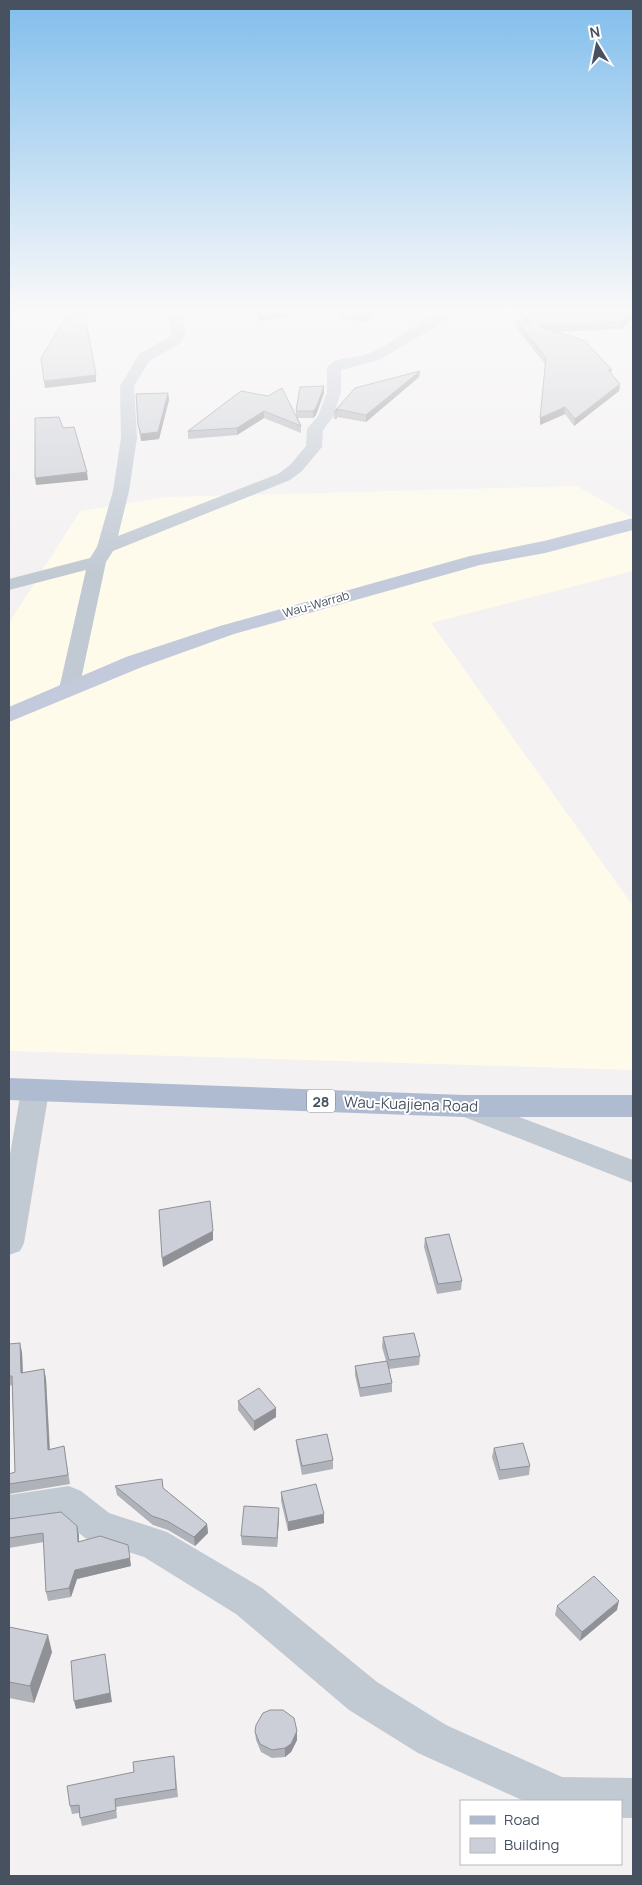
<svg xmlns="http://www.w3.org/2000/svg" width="642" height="1885" viewBox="0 0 642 1885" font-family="Manrope,sans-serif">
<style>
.commercial{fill:#fefbeb}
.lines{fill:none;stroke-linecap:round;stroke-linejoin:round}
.minor{fill:#c1c9d3;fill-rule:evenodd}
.secondary{fill:#c2cadb;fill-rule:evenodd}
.primary{fill:#afbbd1;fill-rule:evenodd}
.wall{fill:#afb2b9}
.shaded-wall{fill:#8f9196}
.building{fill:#cccfd7;stroke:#8f9196}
.labels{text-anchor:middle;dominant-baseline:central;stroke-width:4;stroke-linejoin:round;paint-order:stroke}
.far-street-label{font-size:12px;fill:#475160;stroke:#fff}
.shield{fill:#fff;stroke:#7e8590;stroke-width:1}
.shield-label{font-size:14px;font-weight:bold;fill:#475160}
.street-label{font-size:15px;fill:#475160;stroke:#fff}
</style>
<rect width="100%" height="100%" fill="#f3f1f1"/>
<path class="commercial" d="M 577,486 L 633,518 L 633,571 L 431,623 L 633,906 L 633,1070 L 9,1051 L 9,623 L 80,511 L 168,497 Z"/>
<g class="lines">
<path class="minor" d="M 167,311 L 181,311 L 186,336 L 178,345 L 150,360 L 134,386 L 137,438 L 129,491 L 118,536 L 278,474 L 290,465 L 306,446 L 307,429 L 318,416 L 327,392 L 327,368 C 336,355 357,359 370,353 C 399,342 425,311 456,311 L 449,319 L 379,360 L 341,370 L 341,392 L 333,417 L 323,430 L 322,447 L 302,471 L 290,480 L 113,551 L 106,562 L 79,689 L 76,693 L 69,695 L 62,693 L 59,689 L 86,570 L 9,590 L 9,579 L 90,558 L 97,547 L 113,491 L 121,438 L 120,386 L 139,354 L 172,335 Z
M 35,1081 L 45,1084 L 49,1091 L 24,1243 L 20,1251 L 9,1255 L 9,1160 L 21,1091 L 25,1084 Z
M 464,1096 L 633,1160 L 633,1183 L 454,1113 L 450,1106 L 454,1099 Z
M 69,1486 L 81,1491 L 109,1513 L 167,1532 L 262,1588 L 377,1682 L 446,1725 L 562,1777 L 633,1778 L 633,1818 L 621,1818 L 621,1801 L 524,1801 L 418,1753 L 349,1710 L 236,1614 L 144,1557 L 85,1538 L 63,1519 L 9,1527 L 9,1495 Z"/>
<path class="secondary" d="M 633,518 L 633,530 L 545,553 L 480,565 L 234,634 L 142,667 L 9,722 L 9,707 L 126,657 L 220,626 L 470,556 L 544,541 Z"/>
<path class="primary" d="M 9,1078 L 464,1095 L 633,1095 L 633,1117 L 464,1117 L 9,1100 Z"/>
</g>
<path class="wall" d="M 255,311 L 289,311 L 289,317 L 259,321 Z
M 340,311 L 375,311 L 365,322 L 339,318 Z
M 517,311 L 633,311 L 633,317 L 621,329 L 557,332 L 612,370 L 611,374 L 620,384 L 619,391 L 574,426 L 565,414 L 540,425 L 545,364 L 515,326 L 516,319 L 524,322 Z
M 420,371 L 419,377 L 366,422 L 337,417 L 337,419 L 334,419 L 334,412 L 355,388 Z
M 324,386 L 324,393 L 316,415 L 313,418 L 298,418 L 301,426 L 301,433 L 264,418 L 237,435 L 188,439 L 188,431 L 241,391 L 296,416 L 296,411 Z
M 168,393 L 169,400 L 159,439 L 141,441 L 139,432 L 136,394 Z
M 425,1238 L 462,1281 L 461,1290 L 437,1294 L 424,1247 Z
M 383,1337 L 420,1356 L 419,1365 L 389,1369 L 392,1383 L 392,1392 L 360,1397 L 355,1375 L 355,1366 L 386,1361 L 382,1347 Z
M 9,1344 L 22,1352 L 23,1373 L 44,1369 L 46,1379 L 50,1449 L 64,1446 L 70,1484 L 9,1494 L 9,1474 L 15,1472 L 12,1385 L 9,1386 Z
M 238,1401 L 276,1408 L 276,1417 L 254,1431 L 238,1410 Z
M 296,1440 L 333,1460 L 333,1469 L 302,1475 L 297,1449 Z
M 494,1448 L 530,1466 L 529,1475 L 499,1480 L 492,1457 Z
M 115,1486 L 163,1488 L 207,1524 L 208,1533 L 195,1546 L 168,1530 L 153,1525 L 117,1495 Z
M 281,1492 L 324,1523 L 288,1531 L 281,1501 Z
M 279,1517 L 277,1547 L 242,1545 L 241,1536 Z
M 9,1519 L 77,1526 L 79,1542 L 131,1566 L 77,1579 L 71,1597 L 48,1601 L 46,1592 L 44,1542 L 9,1548 Z
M 557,1606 L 617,1610 L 580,1641 L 555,1615 Z
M 9,1627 L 52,1652 L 34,1703 L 9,1698 Z
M 297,1731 L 297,1740 L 291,1752 L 285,1757 L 272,1758 L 261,1752 L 256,1740 L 255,1732 Z
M 174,1756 L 178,1797 L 116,1807 L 117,1818 L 82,1826 L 79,1813 L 72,1814 L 70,1806 L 134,1772 Z"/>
<path class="shaded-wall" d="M 282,311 L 289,311 L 289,317 L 259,321 L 259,314 Z
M 369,311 L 375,312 L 365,322 L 365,315 Z
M 633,311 L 633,317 L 621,329 L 622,322 Z
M 420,371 L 419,377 L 366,422 L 366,415 Z
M 96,375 L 96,382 L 45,388 L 44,381 Z
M 620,384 L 619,391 L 574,426 L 575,419 Z
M 324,386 L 324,393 L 316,415 L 313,418 L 313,411 Z
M 168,393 L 169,400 L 159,439 L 141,441 L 141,434 Z
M 565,407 L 565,414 L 540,425 L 540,418 Z
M 264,411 L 264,418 L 237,435 L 237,428 Z
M 87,472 L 88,480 L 36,485 L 35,478 Z
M 213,1231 L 213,1240 L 163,1267 L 162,1258 Z
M 20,1343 L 22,1352 L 23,1382 L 21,1373 Z
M 44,1369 L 46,1379 L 50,1459 L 48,1450 Z
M 276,1408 L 276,1417 L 254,1431 L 254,1421 Z
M 279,1508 L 279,1517 L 277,1547 L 277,1538 Z
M 324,1514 L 324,1523 L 288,1531 L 288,1522 Z
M 207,1524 L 208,1533 L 195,1546 L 194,1537 Z
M 77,1526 L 79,1535 L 79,1551 L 78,1542 Z
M 130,1558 L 131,1566 L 77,1579 L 71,1597 L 69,1588 L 75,1570 Z
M 619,1601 L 617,1610 L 580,1641 L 582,1632 Z
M 48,1635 L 52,1652 L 34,1703 L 30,1686 Z
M 106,1663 L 112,1702 L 76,1709 L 74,1701 Z
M 297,1731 L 297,1740 L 291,1752 L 285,1757 L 285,1748 Z"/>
<path class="building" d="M 70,311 L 84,311 L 96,375 L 44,381 L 41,358 Z
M 258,311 L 282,311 L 259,314 Z
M 340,311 L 369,311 L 365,315 L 339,312 Z
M 522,311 L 633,311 L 622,322 L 539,326 L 585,341 L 612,370 L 608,370 L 620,384 L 575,419 L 565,407 L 540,418 L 546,358 L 516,319 L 531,324 Z
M 420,371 L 366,415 L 336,409 L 337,412 L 334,412 L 355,388 Z
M 324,386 L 316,408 L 313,411 L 296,411 L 300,387 Z
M 282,388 L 301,426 L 264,411 L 237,428 L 188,431 L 241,391 L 268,396 Z
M 168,393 L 158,432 L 141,434 L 138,425 L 136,394 Z
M 59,417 L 63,428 L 74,427 L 87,472 L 35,478 L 35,418 Z
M 210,1201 L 213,1231 L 162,1258 L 159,1210 Z
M 449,1234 L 462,1281 L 438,1284 L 425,1238 Z
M 414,1333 L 420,1356 L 389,1360 L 383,1337 Z
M 20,1343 L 21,1373 L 44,1369 L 48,1450 L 64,1446 L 68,1475 L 9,1484 L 9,1474 L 15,1472 L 12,1376 L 9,1376 L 9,1344 Z
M 387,1361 L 392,1383 L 360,1388 L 355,1366 Z
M 259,1388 L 276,1408 L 254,1421 L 238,1401 Z
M 327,1434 L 333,1460 L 302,1466 L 296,1440 Z
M 523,1443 L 530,1466 L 500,1470 L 494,1448 Z
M 162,1479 L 163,1488 L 207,1524 L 194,1537 L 167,1521 L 152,1516 L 115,1486 Z
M 316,1484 L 324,1514 L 288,1522 L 281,1492 Z
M 244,1506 L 279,1508 L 277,1538 L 241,1536 Z
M 61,1512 L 77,1526 L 78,1542 L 100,1536 L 128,1545 L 130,1558 L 75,1570 L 69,1588 L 46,1592 L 43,1533 L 9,1538 L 9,1519 Z
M 594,1576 L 619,1601 L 582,1632 L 557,1606 Z
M 9,1627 L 48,1635 L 30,1686 L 9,1682 Z
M 105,1654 L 110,1693 L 74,1701 L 71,1661 Z
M 270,1710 L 283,1710 L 294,1718 L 297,1731 L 291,1744 L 285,1748 L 272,1750 L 260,1744 L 255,1732 L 256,1725 L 263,1713 Z
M 174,1756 L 176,1789 L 115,1799 L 116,1810 L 80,1818 L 79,1805 L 70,1806 L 67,1786 L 134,1772 L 133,1762 Z"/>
<linearGradient id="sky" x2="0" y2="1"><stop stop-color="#81beec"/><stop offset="0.54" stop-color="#faf9f9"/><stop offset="1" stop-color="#faf9f9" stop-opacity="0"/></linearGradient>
<rect width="642" height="575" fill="url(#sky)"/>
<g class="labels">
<g class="far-street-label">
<text transform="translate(316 604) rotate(-16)">Wau-Warrab</text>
</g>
<rect class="shield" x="307" y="1089.5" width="28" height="23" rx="4"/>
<g class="shield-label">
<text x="321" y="1101">28</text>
</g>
<g class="street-label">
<text transform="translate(411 1104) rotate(2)">Wau-Kuajiena Road</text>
</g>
</g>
<rect width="642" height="1885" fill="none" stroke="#475160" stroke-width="20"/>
<rect x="460" y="1800" width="162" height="65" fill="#ffffff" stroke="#b5b9bf"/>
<rect x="470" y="1816" width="25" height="8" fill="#afbbd1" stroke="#b5b9bf"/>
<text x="504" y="1825" font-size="15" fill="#475160">Road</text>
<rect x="470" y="1838" width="25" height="15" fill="#cccfd7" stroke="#b5b9bf"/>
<text x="504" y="1850" font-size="15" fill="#475160">Building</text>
<g transform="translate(597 45) rotate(350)" stroke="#ffffff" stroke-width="4" paint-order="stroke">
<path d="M0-4L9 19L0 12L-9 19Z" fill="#475160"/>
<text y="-8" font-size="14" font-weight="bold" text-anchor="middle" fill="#475160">N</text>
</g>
</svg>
